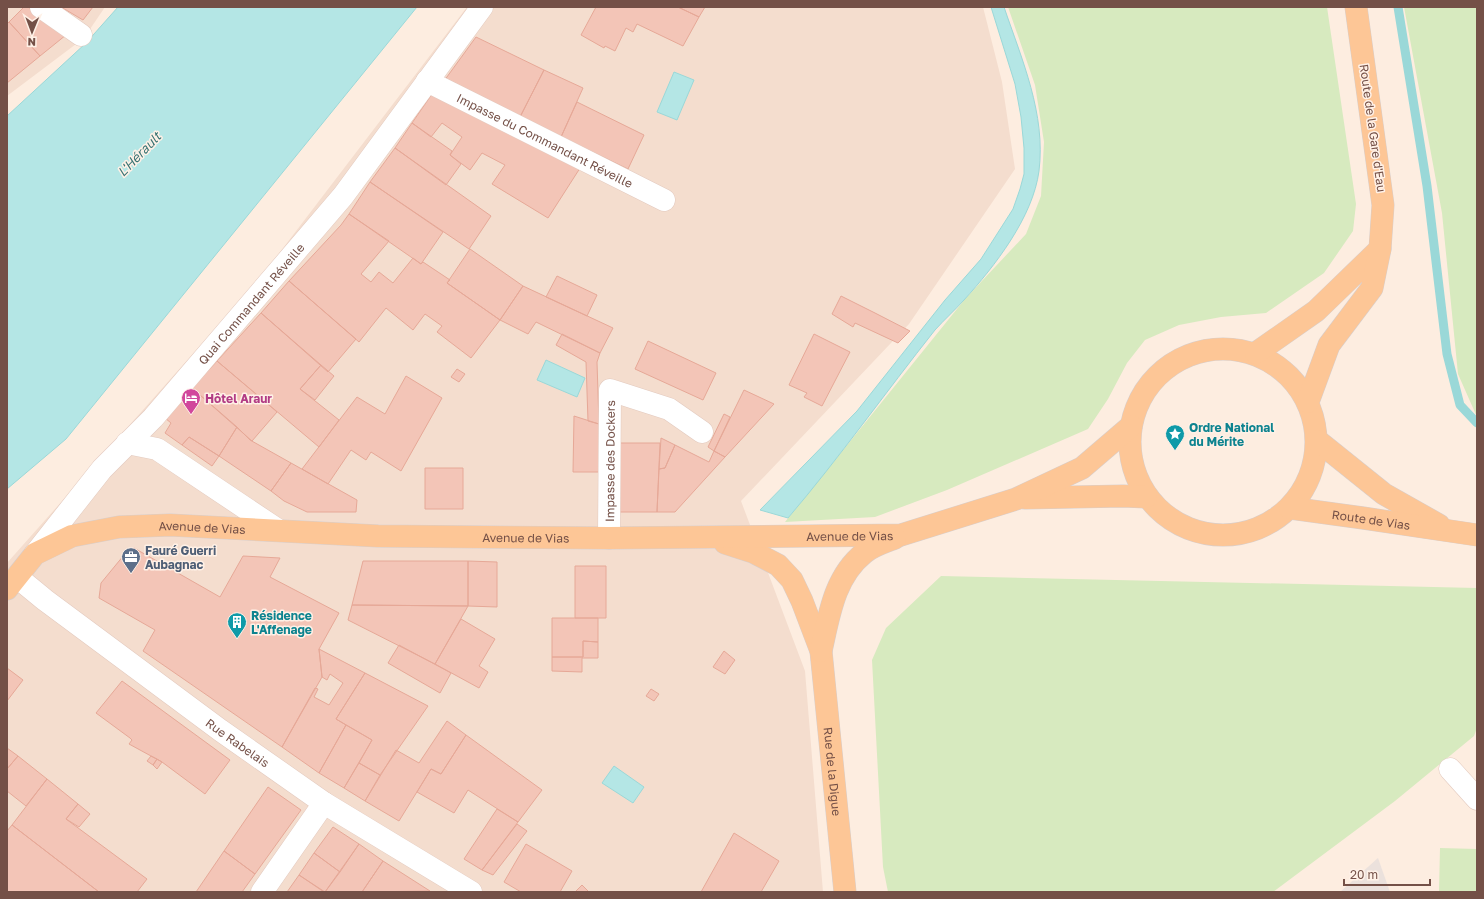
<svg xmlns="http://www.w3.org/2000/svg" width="1484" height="899" viewBox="0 0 1484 899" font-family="'Golos Text',sans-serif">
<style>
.residential{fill:#f4ddce}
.industrial{fill:#ebe1dc}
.green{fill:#d7eabf}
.water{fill:#b4e6e5;stroke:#9ad8d8}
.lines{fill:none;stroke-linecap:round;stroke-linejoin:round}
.stream{stroke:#9ad8d8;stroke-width:9}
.building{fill:#f3c5b7;stroke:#e6a897}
.minor-casing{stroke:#e3cabf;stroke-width:23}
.major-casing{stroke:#d8cecb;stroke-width:23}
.minor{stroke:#fff;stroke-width:22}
.major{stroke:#fdc696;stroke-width:22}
.labels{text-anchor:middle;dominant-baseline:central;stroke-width:3;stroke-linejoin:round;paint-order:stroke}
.street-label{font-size:12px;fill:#745047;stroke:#fff1e7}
.hotel-label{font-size:12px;font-weight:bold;fill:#b23c85;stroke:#fff1e7;text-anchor:start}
.culture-label{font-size:12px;font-weight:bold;fill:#0d838f;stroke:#fff1e7;text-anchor:start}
.service-label{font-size:12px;font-weight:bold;fill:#4e5e75;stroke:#fff1e7;text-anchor:start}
.water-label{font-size:13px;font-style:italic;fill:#387373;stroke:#fff1e7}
</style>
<rect width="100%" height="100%" fill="#fdede0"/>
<path class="residential" d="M 7,7 L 105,7 L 84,38 L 7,96 Z
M 467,7 L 983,7 L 1002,82 L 1015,169 L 909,324 L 741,501 L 805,671 L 823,892 L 7,892 L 7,563 L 261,277 Z"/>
<path class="industrial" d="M 1378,858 L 1390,892 L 1340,892 Z"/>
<path class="green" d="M 1008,7 L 1327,7 L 1356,204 L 1353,231 L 1324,273 L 1266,313 L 1221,317 L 1179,325 L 1145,340 L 1127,363 L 1108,399 L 1088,429 L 947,490 L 875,517 L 785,522 L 965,299 L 1026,234 L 1041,196 L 1044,142 L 1035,85 Z
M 1404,7 L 1477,7 L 1477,417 L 1458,374 L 1442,213 Z
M 941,576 L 1477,588 L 1477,728 L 1474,736 L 1395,801 L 1273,892 L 888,892 L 883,867 L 872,660 L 886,628 Z
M 1440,848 L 1477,849 L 1477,892 L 1439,892 Z"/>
<path class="water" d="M 118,7 L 417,7 L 66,439 L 7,489 L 7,116 L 86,43 Z
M 991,7 L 1004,7 C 1022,60 1046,114 1039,171 C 1033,217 995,266 964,300 C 955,310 944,320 935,330 C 885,393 840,457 788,518 L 760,510 L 857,411 L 945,300 L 981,259 L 1013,209 L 1020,189 L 1024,174 L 1024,148 L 1021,117 L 1015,84 Z
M 674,72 L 694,80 L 677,120 L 657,112 Z
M 546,360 L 585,378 L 577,397 L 537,380 Z
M 614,766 L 644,787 L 633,803 L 602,783 Z"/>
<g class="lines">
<path class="stream" d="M 1398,7 L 1427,186 L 1447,354 L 1460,405 L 1477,423"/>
</g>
<path class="building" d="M 24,7 L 28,7 L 66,35 L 40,56 L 9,22 Z
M 61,7 L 93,7 L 83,20 Z
M 596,7 L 678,7 L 699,17 L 683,46 L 637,24 L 633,32 L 626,28 L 615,51 L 605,46 L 604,48 L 581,35 Z
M 678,7 L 705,7 L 699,17 Z
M 9,22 L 40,56 L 7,83 L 7,24 Z
M 476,37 L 544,70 L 520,117 L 444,81 Z
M 544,70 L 583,88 L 561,137 L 520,117 Z
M 432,94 L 582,165 L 548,218 L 492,184 L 505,165 L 482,153 L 470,170 L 450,155 L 462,137 L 442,123 L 431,137 L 412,123 Z
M 577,102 L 644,135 L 628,169 L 561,137 Z
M 412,123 L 452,151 L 450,155 L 461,164 L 446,185 L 395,148 Z
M 395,148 L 491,216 L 469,249 L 370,182 Z
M 370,182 L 443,232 L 421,264 L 349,214 Z
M 349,214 L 389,241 L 361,274 L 371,282 L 379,272 L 393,283 L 413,258 L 421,264 L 423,262 L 450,280 L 447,283 L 500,320 L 471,358 L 437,332 L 442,326 L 425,314 L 413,330 L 386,308 L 359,342 L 289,281 L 341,225 Z
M 470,249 L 523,286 L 500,320 L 447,283 Z
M 557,276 L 597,295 L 587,316 L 546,297 Z
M 289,281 L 356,339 L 328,372 L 261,313 Z
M 523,286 L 613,328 L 600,353 L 536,322 L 528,334 L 500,320 Z
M 841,296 L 875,313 L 910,331 L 898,343 L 855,323 L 853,327 L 832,314 Z
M 261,313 L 321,365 L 300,389 L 339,420 L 319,447 L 217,361 Z
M 562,334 L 600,353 L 597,362 L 599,424 L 588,421 L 586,362 L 556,345 Z
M 814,334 L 850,352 L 822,406 L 804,397 L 807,393 L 789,385 Z
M 648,341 L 716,373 L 703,400 L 635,369 Z
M 217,361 L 277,412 L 252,441 L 192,388 Z
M 321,365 L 334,376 L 315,400 L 300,389 Z
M 457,369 L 465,374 L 459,382 L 451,377 Z
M 406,376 L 442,398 L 401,471 L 371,452 L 366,460 L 351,450 L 328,484 L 302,469 L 357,397 L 385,414 Z
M 192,388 L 237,427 L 219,456 L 189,437 L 182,445 L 165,433 L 171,423 L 165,418 Z
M 744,390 L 774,404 L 725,457 L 714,451 Z
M 724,414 L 730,417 L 714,451 L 708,447 Z
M 574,416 L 599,424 L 600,472 L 573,472 Z
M 237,427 L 250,440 L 291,463 L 271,491 L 219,456 Z
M 189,437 L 219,456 L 212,466 L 182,445 Z
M 661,438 L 675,445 L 665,468 L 659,469 Z
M 614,443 L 660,443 L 657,512 L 612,512 Z
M 675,445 L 709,462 L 714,451 L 725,457 L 675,512 L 657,512 L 659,469 L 665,468 Z
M 291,463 L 357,500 L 356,512 L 307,512 L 284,501 L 271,491 Z
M 425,468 L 463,468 L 463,509 L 425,509 Z
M 134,548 L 220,597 L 243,556 L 280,558 L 270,577 L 339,613 L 319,649 L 322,677 L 282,747 L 143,651 L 155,630 L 99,598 L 101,583 L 124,555 Z
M 363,561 L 468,561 L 468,606 L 352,605 Z
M 468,561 L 497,562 L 497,607 L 468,606 Z
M 575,566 L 606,566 L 606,618 L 575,618 Z
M 352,605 L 468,606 L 435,664 L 348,620 Z
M 552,618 L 598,618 L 598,642 L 583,641 L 583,657 L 552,657 Z
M 461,619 L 495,639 L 479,666 L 488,672 L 479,688 L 435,664 Z
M 583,641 L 598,642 L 598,658 L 582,658 L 582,672 L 552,671 L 552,657 L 583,657 Z
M 399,645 L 451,673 L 440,693 L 388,663 Z
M 319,649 L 365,673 L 336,719 L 346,725 L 319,773 L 282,747 L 315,688 L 318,689 L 314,697 L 329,705 L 343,683 L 330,674 L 327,680 L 322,677 Z
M 724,651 L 735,660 L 725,674 L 713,667 Z
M 7,668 L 23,680 L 7,701 Z
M 365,673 L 428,706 L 380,775 L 359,763 L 372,740 L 336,719 Z
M 122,681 L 230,760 L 205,794 L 162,762 L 129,744 L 132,740 L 130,738 L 96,713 Z
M 651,689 L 659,694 L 654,701 L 646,696 Z
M 447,721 L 466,735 L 441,774 L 431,769 L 399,821 L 365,801 L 396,750 L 419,763 Z
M 346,725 L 372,740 L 344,788 L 319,773 Z
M 466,735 L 542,790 L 518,822 L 468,790 L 454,813 L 417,792 L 431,769 L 441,774 Z
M 7,748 L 18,756 L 7,769 Z
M 18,756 L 47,779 L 26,806 L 7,791 L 7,769 Z
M 151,756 L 157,759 L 153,765 L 147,761 Z
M 157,759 L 162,762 L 157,769 L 153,765 Z
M 359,763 L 380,775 L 365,801 L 344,788 Z
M 47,779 L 78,804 L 66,819 L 147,879 L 137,892 L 99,892 L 12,825 Z
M 268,787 L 301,810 L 255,874 L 224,851 Z
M 78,804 L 90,814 L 79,827 L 66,819 Z
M 497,809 L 518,822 L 482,870 L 464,859 Z
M 517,824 L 527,831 L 493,875 L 482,870 Z
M 12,825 L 99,892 L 7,892 L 7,831 Z
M 333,827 L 359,844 L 340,872 L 314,853 Z
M 734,833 L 779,861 L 761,892 L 701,892 Z
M 359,844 L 383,861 L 362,892 L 325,892 Z
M 526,844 L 572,871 L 560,892 L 521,892 L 504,882 Z
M 224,851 L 255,874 L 242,892 L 196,892 Z
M 314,853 L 340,872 L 325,892 L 299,875 Z
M 383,861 L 430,891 L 362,892 Z
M 299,875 L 324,892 L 287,892 Z
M 582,885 L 589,892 L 575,892 Z"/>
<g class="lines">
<defs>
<g id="minor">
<path d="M 41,7 L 81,35"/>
<path id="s1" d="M 427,81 L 664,200"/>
<path d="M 127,443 L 157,449 L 278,530"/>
<path id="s2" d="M 609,538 L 610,390 L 669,409 L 702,432"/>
<path id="s3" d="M 35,554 L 102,469 L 153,418 L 343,196 L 482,7"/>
<path id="s4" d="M 17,577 L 45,600 L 220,730 L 324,803 L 471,892"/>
<path d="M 1450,769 L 1477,799"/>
<path d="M 262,892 L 324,803"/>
</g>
<g id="major">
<circle cx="1223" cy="442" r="93"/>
<path d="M 1256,353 L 1316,311 L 1380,249"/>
<path d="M 1308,402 L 1329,345 L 1372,288 L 1380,249 L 1383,205 L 1356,7"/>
<path d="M 1318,441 L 1384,494 L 1439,525"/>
<path d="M 1025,498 L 1123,496 L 1146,497"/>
<path id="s5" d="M 1290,508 L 1363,518 L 1477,535"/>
<path id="s6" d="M 725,543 L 753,552 L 778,565 L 792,580 L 802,601 L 821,651 L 845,892"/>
<path id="s7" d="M 7,589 L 35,554 L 72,536 L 119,527 L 170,525 L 378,536 L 609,538 L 901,535 L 1016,499 L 1082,468 L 1131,426"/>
<path d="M 821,651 C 829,616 834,577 864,553 C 872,546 885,542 895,538"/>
</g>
</defs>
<use href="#minor" class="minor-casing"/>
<use href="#major" class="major-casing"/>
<use href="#minor" class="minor"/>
<use href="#major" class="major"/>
</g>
<defs>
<symbol id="hotel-pin" viewBox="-11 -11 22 30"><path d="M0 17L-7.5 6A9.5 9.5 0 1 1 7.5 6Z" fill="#d1479c" stroke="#fff1e7"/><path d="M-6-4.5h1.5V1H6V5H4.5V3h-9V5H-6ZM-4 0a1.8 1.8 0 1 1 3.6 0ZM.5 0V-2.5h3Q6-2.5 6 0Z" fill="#fff"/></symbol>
<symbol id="sight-pin" viewBox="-11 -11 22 30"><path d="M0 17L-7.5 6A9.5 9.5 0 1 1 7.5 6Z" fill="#0f9aa8" stroke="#fff1e7"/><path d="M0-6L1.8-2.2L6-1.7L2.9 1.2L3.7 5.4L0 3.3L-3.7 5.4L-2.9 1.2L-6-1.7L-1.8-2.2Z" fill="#fff"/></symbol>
<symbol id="office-pin" viewBox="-11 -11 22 30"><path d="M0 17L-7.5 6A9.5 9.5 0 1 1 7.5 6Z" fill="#5c6f8a" stroke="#fff1e7"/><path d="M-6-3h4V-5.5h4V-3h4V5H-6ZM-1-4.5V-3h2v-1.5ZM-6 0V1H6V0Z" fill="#fff"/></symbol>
<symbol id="building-pin" viewBox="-11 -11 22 30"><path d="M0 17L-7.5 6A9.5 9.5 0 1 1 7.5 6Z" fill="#0f9aa8" stroke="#fff1e7"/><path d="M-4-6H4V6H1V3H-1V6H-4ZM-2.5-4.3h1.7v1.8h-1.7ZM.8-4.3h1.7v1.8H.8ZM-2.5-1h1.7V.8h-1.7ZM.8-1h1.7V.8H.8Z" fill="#fff"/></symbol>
</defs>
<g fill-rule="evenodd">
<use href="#hotel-pin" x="180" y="387" width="22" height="30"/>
<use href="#sight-pin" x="1164" y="423" width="22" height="30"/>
<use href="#office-pin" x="120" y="546" width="22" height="30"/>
<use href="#building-pin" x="226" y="611" width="22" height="30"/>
</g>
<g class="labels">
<g class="street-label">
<text transform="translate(1373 128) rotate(82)">Route de la Gare d'Eau</text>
<text stroke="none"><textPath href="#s1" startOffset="132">Impasse du Commandant Réveille</textPath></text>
<text stroke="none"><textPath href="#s3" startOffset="331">Quai Commandant Réveille</textPath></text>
<text stroke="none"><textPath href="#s2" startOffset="77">Impasse des Dockers</textPath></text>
<text stroke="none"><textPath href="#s5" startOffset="82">Route de Vias</textPath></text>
<text stroke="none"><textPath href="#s7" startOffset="217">Avenue de Vias</textPath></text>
<text stroke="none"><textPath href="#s7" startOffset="865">Avenue de Vias</textPath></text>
<text stroke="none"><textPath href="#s7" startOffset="541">Avenue de Vias</textPath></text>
<text stroke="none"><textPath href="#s4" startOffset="276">Rue Rabelais</textPath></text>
<text stroke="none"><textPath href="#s6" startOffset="276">Rue de la Digue</textPath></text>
</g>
<g class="hotel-label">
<text x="205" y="398">Hôtel Araur</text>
</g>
<g class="culture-label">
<text x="1189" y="427">Ordre National<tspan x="1189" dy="14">du Mérite</tspan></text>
<text x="251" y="615">Résidence<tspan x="251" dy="14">L'Affenage</tspan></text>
</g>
<g class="service-label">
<text x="145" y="550">Fauré Guerri<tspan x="145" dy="14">Aubagnac</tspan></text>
</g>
<g class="water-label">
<text transform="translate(139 154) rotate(-46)">L'Hérault</text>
</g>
</g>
<rect width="1484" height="899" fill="none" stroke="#745047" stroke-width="16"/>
<g transform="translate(32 32) rotate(181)" stroke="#fff1e7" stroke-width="3" paint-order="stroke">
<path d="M0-3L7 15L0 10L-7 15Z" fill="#745047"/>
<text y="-6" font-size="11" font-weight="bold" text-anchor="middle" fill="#745047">N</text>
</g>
<path d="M1344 879v6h86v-6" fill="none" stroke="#745047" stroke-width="2"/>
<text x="1350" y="879" font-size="12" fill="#745047" stroke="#fff1e7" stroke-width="3" paint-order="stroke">20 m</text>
</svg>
